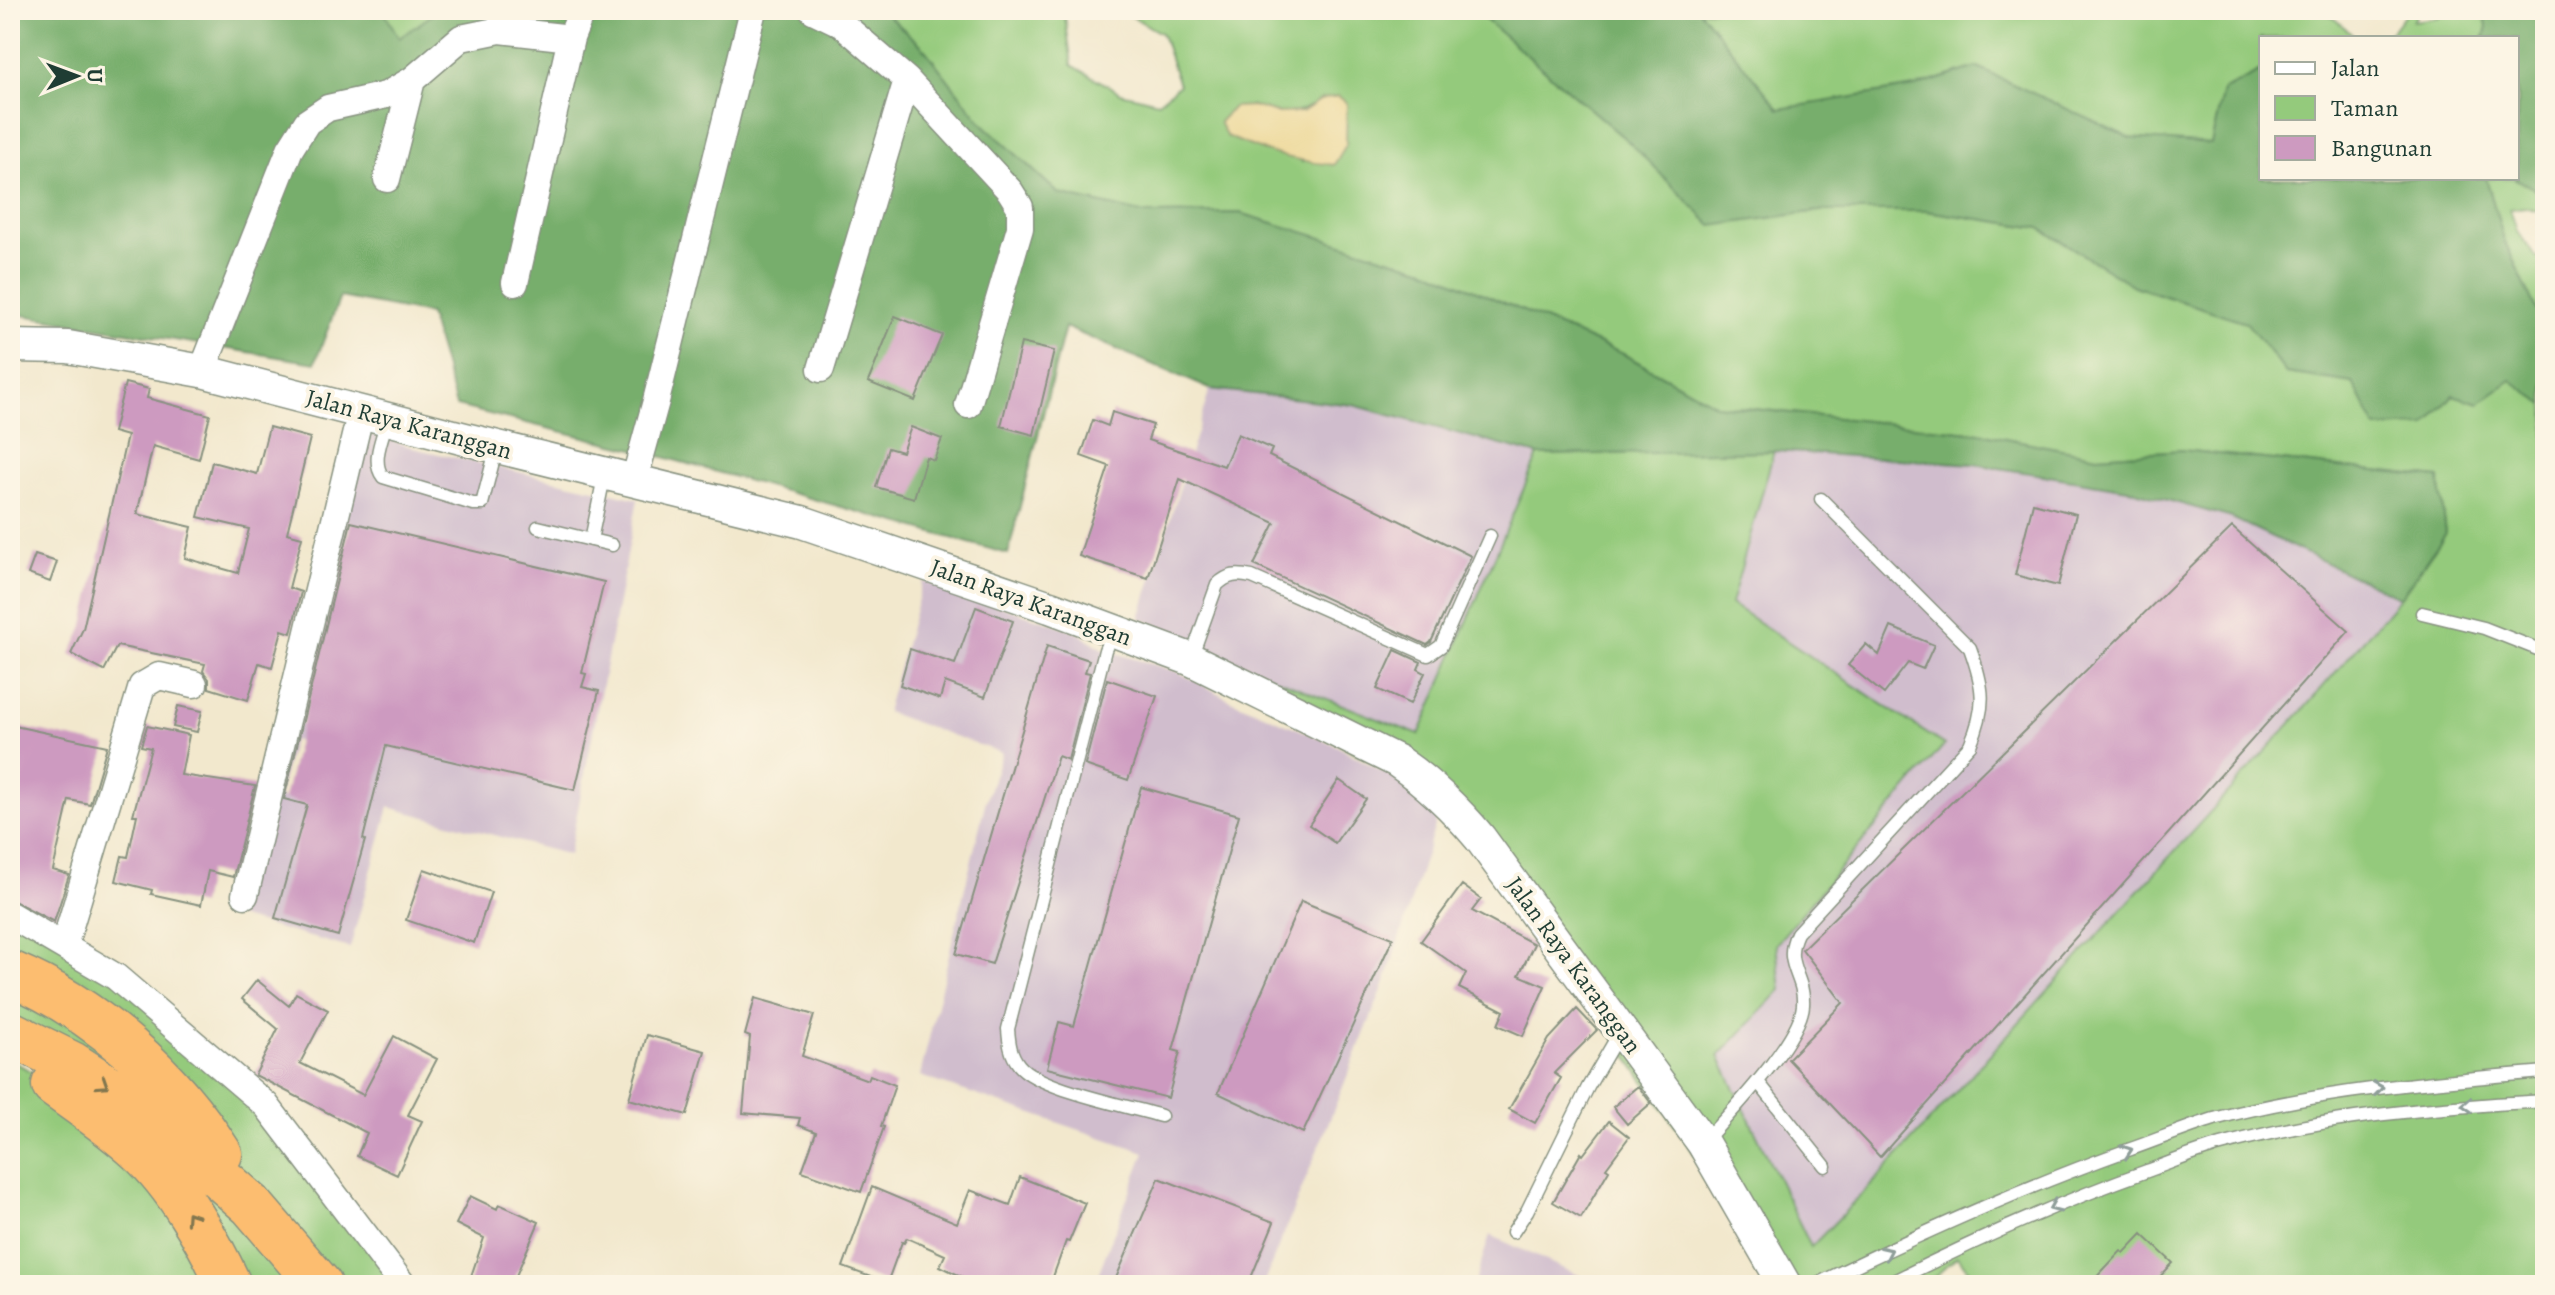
<svg xmlns="http://www.w3.org/2000/svg" width="2555" height="1295" viewBox="0 0 2555 1295" font-family="Alegreya,serif">
<style>
.industrial{fill:#d0bdcd;fill-rule:evenodd}
.green{fill:#94ca7c;stroke:#5a8458;stroke-width:2;fill-rule:evenodd}
.forest{fill:#77ae6c;stroke:#4b7650;stroke-width:2}
.sand{fill:#eeda9e;stroke:#868c69;stroke-width:2}
.building{fill:#cd9ac0}
.lines{fill:none;stroke-linecap:round;stroke-linejoin:round}
.service-casing{stroke:#889280;stroke-width:15}
.minor-casing{stroke:#889280;stroke-width:29}
.tertiary-casing{stroke:#889280;stroke-width:35}
.motorway-casing{stroke:#889280;stroke-width:47}
.service{stroke:#fff;stroke-width:12}
.minor{stroke:#fff;stroke-width:26}
.tertiary{stroke:#fff;stroke-width:32}
.motorway{stroke:#fcbd6f;stroke-width:44}
.oneway{stroke:#82774f}
.oneway2{stroke:#8f9e9a}
.labels{text-anchor:middle;dominant-baseline:central;stroke-width:8;stroke-linejoin:round;paint-order:stroke}
.street-label{font-size:24px;fill:#1f3d34;stroke:#fcf5e5}
</style>
<rect width="100%" height="100%" fill="#fcf5e5"/>
<filter id="ink" filterUnits="userSpaceOnUse"><feTurbulence type="fractalNoise" baseFrequency=".0125" numOctaves="2"/><feDisplacementMap in="SourceGraphic" scale="16" xChannelSelector="R" yChannelSelector="G"/><feConvolveMatrix kernelMatrix="1 2 1 2 8 2 1 2 1" color-interpolation-filters="sRGB"/></filter>
<filter id="wash" filterUnits="userSpaceOnUse"><feTurbulence type="fractalNoise" baseFrequency=".006" numOctaves="4" result="noise"/><feDisplacementMap in="SourceGraphic" scale="32" xChannelSelector="R" yChannelSelector="G"/><feGaussianBlur stdDeviation="1.8" result="paint"/><feColorMatrix in="noise" values="0 0 0 0 0 0 0 0 0 0 0 0 0 0 0 0 0 1.4 0 .05"/><feComposite in="paint" operator="in"/></filter>
<g filter="url(#wash)">
<rect width="100%" height="100%" fill="#f2e8cd"/>
<path class="industrial" d="M 1210,389 L 1353,405 L 1538,455 L 1419,735 L 1225,659 L 1195,642 L 1140,618 Z
M 351,428 L 421,450 L 638,499 L 569,855 L 389,807 L 350,948 L 237,917 ZM 349,522 L 603,582 L 582,673 L 586,674 L 582,687 L 599,692 L 575,790 L 301,725 ZM 293,740 L 335,752 L 320,809 L 278,797 ZM 302,822 L 365,840 L 337,936 L 275,918 Z
M 1774,451 L 1974,464 L 2128,489 L 2232,518 L 2400,598 L 2302,711 L 1873,1183 L 1811,1248 L 1719,1056 L 1781,990 L 1776,944 L 1944,746 L 1730,604 Z
M 923,581 L 1075,631 L 1105,650 L 1178,672 L 1233,701 L 1333,744 L 1412,788 L 1438,816 L 1386,980 L 1263,1285 L 1094,1285 L 1145,1152 L 920,1076 L 986,800 L 1002,753 L 886,712 Z
M 1490,1235 L 1562,1268 L 1602,1285 L 1474,1285 Z"/>
<path class="green" d="M 383,10 L 439,10 L 399,39 Z
M 882,10 L 1064,10 L 1072,65 L 1121,93 L 1158,102 L 1179,85 L 1162,34 L 1121,10 L 1474,10 L 1629,142 L 1712,225 L 1819,211 L 1926,211 L 2040,228 L 2134,286 L 2246,322 L 2286,373 L 2453,395 L 2479,403 L 2511,379 L 2545,405 L 2545,1285 L 1980,1285 L 1957,1256 L 1926,1285 L 1785,1285 L 1457,810 L 1190,659 L 1195,642 L 1225,659 L 1419,735 L 1538,455 L 1774,451 L 1731,604 L 1944,745 L 1776,944 L 1781,990 L 1719,1056 L 1811,1247 L 1873,1183 L 2302,711 L 2400,598 L 2446,533 L 2439,478 L 2182,450 L 2097,456 L 1980,433 L 1716,405 L 1623,354 L 1428,270 L 1240,213 L 1145,214 L 1059,194 L 982,123 L 921,45 ZM 1320,100 L 1302,162 L 1253,106 C 1284,116 1293,119 1320,100 Z
M 1699,10 L 2324,10 L 2357,38 L 2261,38 L 2261,71 L 2223,91 L 2211,144 L 2130,139 L 1976,67 L 1915,87 L 1778,110 Z
M 2408,10 L 2420,10 L 2413,21 L 2439,17 L 2444,10 L 2483,10 L 2487,26 L 2484,38 L 2381,38 L 2392,31 Z
M 2486,178 L 2514,178 L 2545,194 L 2545,213 L 2525,207 L 2510,209 L 2517,231 L 2536,257 L 2545,257 L 2545,329 L 2504,240 Z
M 10,915 L 116,977 L 266,1105 L 403,1285 L 10,1285 L 10,1060 L 44,1078 L 10,1033 Z"/>
<path class="forest" d="M 10,10 L 383,10 L 399,38 L 439,10 L 882,10 L 921,45 L 982,123 L 1059,194 L 1145,214 L 1240,213 L 1428,270 L 1623,354 L 1716,405 L 1980,433 L 2097,456 L 2182,450 L 2439,478 L 2446,533 L 2400,598 L 2232,518 L 2128,489 L 1974,464 L 1774,451 L 1538,455 L 1353,405 L 1210,389 L 1065,327 L 1008,554 L 642,451 L 456,406 L 429,314 L 340,297 L 315,363 L 10,313 Z
M 1474,10 L 1699,10 L 1779,109 L 1915,87 L 1976,67 L 2130,138 L 2211,144 L 2223,91 L 2261,71 L 2261,178 L 2486,178 L 2504,240 L 2545,329 L 2545,405 L 2511,380 L 2479,403 L 2453,395 L 2426,426 L 2376,428 L 2353,383 L 2286,373 L 2246,322 L 2134,286 L 2040,228 L 1926,211 L 1819,211 L 1712,226 L 1629,142 Z
M 2484,10 L 2545,10 L 2545,194 L 2514,178 L 2517,178 L 2517,38 L 2484,38 L 2487,26 Z"/>
<path class="sand" d="M 1338,96 L 1347,103 L 1346,145 L 1334,165 C 1295,162 1262,152 1226,136 L 1219,122 L 1233,107 L 1253,106 L 1276,113 L 1302,112 L 1320,100 Z"/>
<g id="blocks">
<path class="building" d="M 895,316 L 942,335 L 915,401 L 868,382 Z
M 1021,343 L 1054,351 L 1034,435 L 1001,426 Z
M 125,383 L 149,389 L 147,398 L 210,415 L 199,459 L 153,446 L 137,514 L 192,527 L 185,558 L 238,573 L 249,529 L 198,517 L 212,462 L 257,474 L 269,427 L 310,438 L 287,533 L 302,537 L 289,588 L 301,592 L 291,633 L 282,630 L 272,667 L 259,663 L 248,700 L 209,688 L 209,679 L 203,671 L 205,664 L 117,646 L 104,671 L 71,654 L 83,629 L 127,436 L 113,432 Z
M 1112,412 L 1153,425 L 1148,440 L 1224,466 L 1238,434 L 1272,449 L 1269,456 L 1471,556 L 1431,642 L 1427,645 L 1254,565 L 1275,523 L 1180,479 L 1148,578 L 1079,556 L 1109,466 L 1081,456 L 1093,420 L 1108,426 Z
M 911,427 L 942,439 L 934,460 L 926,457 L 914,498 L 876,487 L 888,448 L 902,452 Z
M 2033,503 L 2076,514 L 2058,586 L 2015,575 Z
M 351,522 L 604,582 L 582,673 L 586,674 L 582,687 L 599,691 L 575,790 L 386,746 L 363,839 L 365,840 L 338,936 L 275,918 L 307,805 L 284,799 Z
M 2232,527 L 2349,631 L 1880,1157 L 1788,1059 L 1843,1003 L 1802,949 Z
M 35,555 L 57,562 L 50,582 L 28,574 Z
M 976,607 L 1013,621 L 985,697 L 945,682 L 940,699 L 900,685 L 910,649 L 955,664 Z
M 1891,627 L 1934,645 L 1923,669 L 1908,663 L 1884,694 L 1848,665 L 1866,644 L 1879,655 Z
M 1047,646 L 1089,660 L 1085,672 L 1090,673 L 1068,760 L 1058,756 L 992,964 L 956,954 Z
M 1395,650 L 1421,662 L 1418,669 L 1425,673 L 1410,704 L 1377,689 Z
M 1107,679 L 1157,696 L 1128,780 L 1085,765 Z
M 178,706 L 202,711 L 197,732 L 173,727 Z
M 10,725 L 107,746 L 90,804 L 69,800 L 53,870 L 69,875 L 54,922 L 10,899 Z
M 147,726 L 189,735 L 181,775 L 255,786 L 233,877 L 208,871 L 201,905 L 151,894 L 152,890 L 116,881 L 122,856 L 128,857 L 137,815 L 133,815 L 151,748 L 141,746 Z
M 1339,780 L 1366,799 L 1335,843 L 1309,825 Z
M 1141,787 L 1239,815 L 1173,1050 L 1180,1052 L 1168,1098 L 1047,1068 L 1059,1022 L 1074,1026 Z
M 424,869 L 491,892 L 474,943 L 406,920 Z
M 1462,885 L 1481,899 L 1472,911 L 1534,944 L 1519,975 L 1545,986 L 1523,1036 L 1498,1025 L 1504,1011 L 1459,988 L 1466,973 L 1421,941 Z
M 1301,901 L 1393,938 L 1303,1133 L 1218,1093 Z
M 257,980 L 289,1006 L 296,993 L 328,1010 L 300,1063 L 363,1095 L 394,1036 L 437,1059 L 408,1115 L 422,1121 L 397,1175 L 357,1156 L 367,1133 L 255,1075 L 278,1029 L 242,999 Z
M 755,998 L 814,1015 L 802,1056 L 868,1080 L 870,1075 L 895,1085 L 881,1126 L 884,1127 L 861,1192 L 802,1171 L 816,1132 L 798,1125 L 800,1118 L 743,1113 L 750,1037 L 745,1035 Z
M 1577,1009 L 1597,1030 L 1554,1073 L 1561,1078 L 1535,1123 L 1509,1109 L 1549,1039 Z
M 647,1035 L 705,1051 L 687,1115 L 629,1099 Z
M 1638,1086 L 1651,1103 L 1627,1124 L 1613,1107 Z
M 1609,1121 L 1629,1137 L 1606,1168 L 1609,1170 L 1581,1218 L 1553,1202 L 1581,1153 L 1583,1155 Z
M 1020,1177 L 1085,1203 L 1069,1242 L 1066,1241 L 1050,1285 L 979,1285 L 940,1266 L 945,1255 L 907,1238 L 904,1243 L 902,1242 L 887,1283 L 843,1267 L 872,1187 L 957,1223 L 970,1190 L 1010,1205 Z
M 1159,1178 L 1274,1222 L 1248,1285 L 1113,1285 Z
M 470,1196 L 497,1209 L 499,1204 L 539,1222 L 512,1285 L 468,1285 L 484,1238 L 456,1224 Z
M 2142,1234 L 2173,1263 L 2152,1285 L 2089,1285 L 2121,1251 L 2124,1253 Z"/>
</g>
</g>
<g filter="url(#ink)">
<use href="#blocks" fill-opacity="0" stroke="#889280" stroke-width="2"/>
<g class="lines">
<defs>
<path id="service" d="M 387,421 C 382,439 371,462 383,477 L 473,504 L 482,504 L 496,450
M 538,527 L 612,545
M 591,540 L 604,477
M 2422,613 L 2484,628 L 2545,652
M 1113,631 L 1105,650 L 1008,1029 C 1009,1042 1010,1054 1019,1065 C 1038,1089 1129,1106 1161,1116
M 1191,658 L 1217,585 C 1228,574 1237,574 1252,577 L 1428,655 L 1441,646 L 1490,536
M 1758,1082 L 1825,1166
M 1705,1141 C 1729,1114 1801,1040 1803,1005 C 1805,975 1782,965 1797,933 L 1970,745 C 1987,706 1984,687 1970,648 L 1821,499
M 1513,1232 L 1527,1211 L 1588,1087 L 1620,1032
M 1815,1285 C 1917,1235 2022,1188 2128,1150 C 2157,1140 2185,1128 2214,1119 C 2322,1090 2434,1081 2545,1072
M 1886,1285 C 1971,1242 2057,1203 2147,1171 C 2172,1162 2196,1152 2221,1145 C 2327,1116 2436,1107 2545,1101"/>
<path id="minor" d="M 813,10 L 842,24 L 907,80 L 821,369
M 571,38 L 582,10
M 907,80 L 1010,191 L 1020,207 L 1020,228 L 968,405
M 387,179 L 412,80
M 202,371 L 290,149 L 307,122 L 328,108 L 386,95 L 412,80 L 461,38 L 500,30 L 571,38 L 515,283
M 634,481 L 656,401 L 753,10
M 245,895 L 361,411
M 10,915 L 116,977 L 266,1105 L 403,1285
M 64,946 L 142,686 L 159,676 L 194,684"/>
<path id="tertiary" d="M 10,346 L 68,347 L 202,371 L 465,439 L 802,522 L 1050,607 L 1190,659 L 1397,761 C 1429,783 1455,808 1480,838 L 1703,1143 L 1785,1285"/>
<path id="motorway" d="M 10,973 C 96,1009 171,1076 220,1154
M 10,1033 L 72,1064 L 143,1110 L 251,1205 L 320,1285
M 54,1085 C 83,1106 113,1126 139,1150 C 175,1182 209,1241 229,1285"/>
</defs>
<use href="#service" class="service-casing"/>
<use href="#minor" class="minor-casing"/>
<use href="#tertiary" class="tertiary-casing"/>
<use href="#motorway" class="motorway-casing"/>
<use href="#service" class="service"/>
<use href="#minor" class="minor"/>
<use href="#tertiary" class="tertiary"/>
<use href="#motorway" class="motorway"/>
</g>
<defs><path id="oneway-chevron" d="M-2-3.5L2.5 0L-2 3.5" fill="none" stroke-width="1.6" stroke-linecap="round" stroke-linejoin="round" transform="scale(2)"/></defs>
<g class="oneway">
<use href="#oneway-chevron" transform="translate(103 1084) rotate(33)"/>
<use href="#oneway-chevron" transform="translate(191 1217) rotate(-124)"/>
</g>
<g class="oneway2">
<use href="#oneway-chevron" transform="translate(2378 1088) rotate(-7)"/>
<use href="#oneway-chevron" transform="translate(2467 1105) rotate(177)"/>
<use href="#oneway-chevron" transform="translate(2127 1151) rotate(-20)"/>
<use href="#oneway-chevron" transform="translate(2054 1207) rotate(157)"/>
<use href="#oneway-chevron" transform="translate(1887 1252) rotate(-25)"/>
</g>
</g>
<g class="labels">
<g class="street-label">
<text transform="translate(409 424) rotate(15)">Jalan Raya Karanggan</text>
<text transform="translate(1031 602) rotate(20)">Jalan Raya Karanggan</text>
<text transform="translate(1574 965) rotate(54)">Jalan Raya Karanggan</text>
</g>
</g>
<rect width="2555" height="1295" fill="none" stroke="#fcf5e5" stroke-width="40"/>
<rect x="2259" y="36" width="260" height="144" fill="#fcf5e5" stroke="#a4ab9e" stroke-width="2"/>
<rect x="2275" y="62" width="40" height="12" fill="#ffffff" stroke="#a4ab9e" stroke-width="2"/>
<text x="2331" y="76" font-size="24" fill="#1f3d34">Jalan</text>
<rect x="2275" y="96" width="40" height="24" fill="#94ca7c" stroke="#a4ab9e" stroke-width="2"/>
<text x="2331" y="116" font-size="24" fill="#1f3d34">Taman</text>
<rect x="2275" y="136" width="40" height="24" fill="#cd9ac0" stroke="#a4ab9e" stroke-width="2"/>
<text x="2331" y="156" font-size="24" fill="#1f3d34">Bangunan</text>
<g transform="translate(76 76) rotate(89)" stroke="#fcf5e5" stroke-width="6" paint-order="stroke">
<path d="M0-6L14 30L0 20L-14 30Z" fill="#1f3d34"/>
<text y="-12" font-size="22" font-weight="bold" text-anchor="middle" fill="#1f3d34">U</text>
</g>
</svg>
